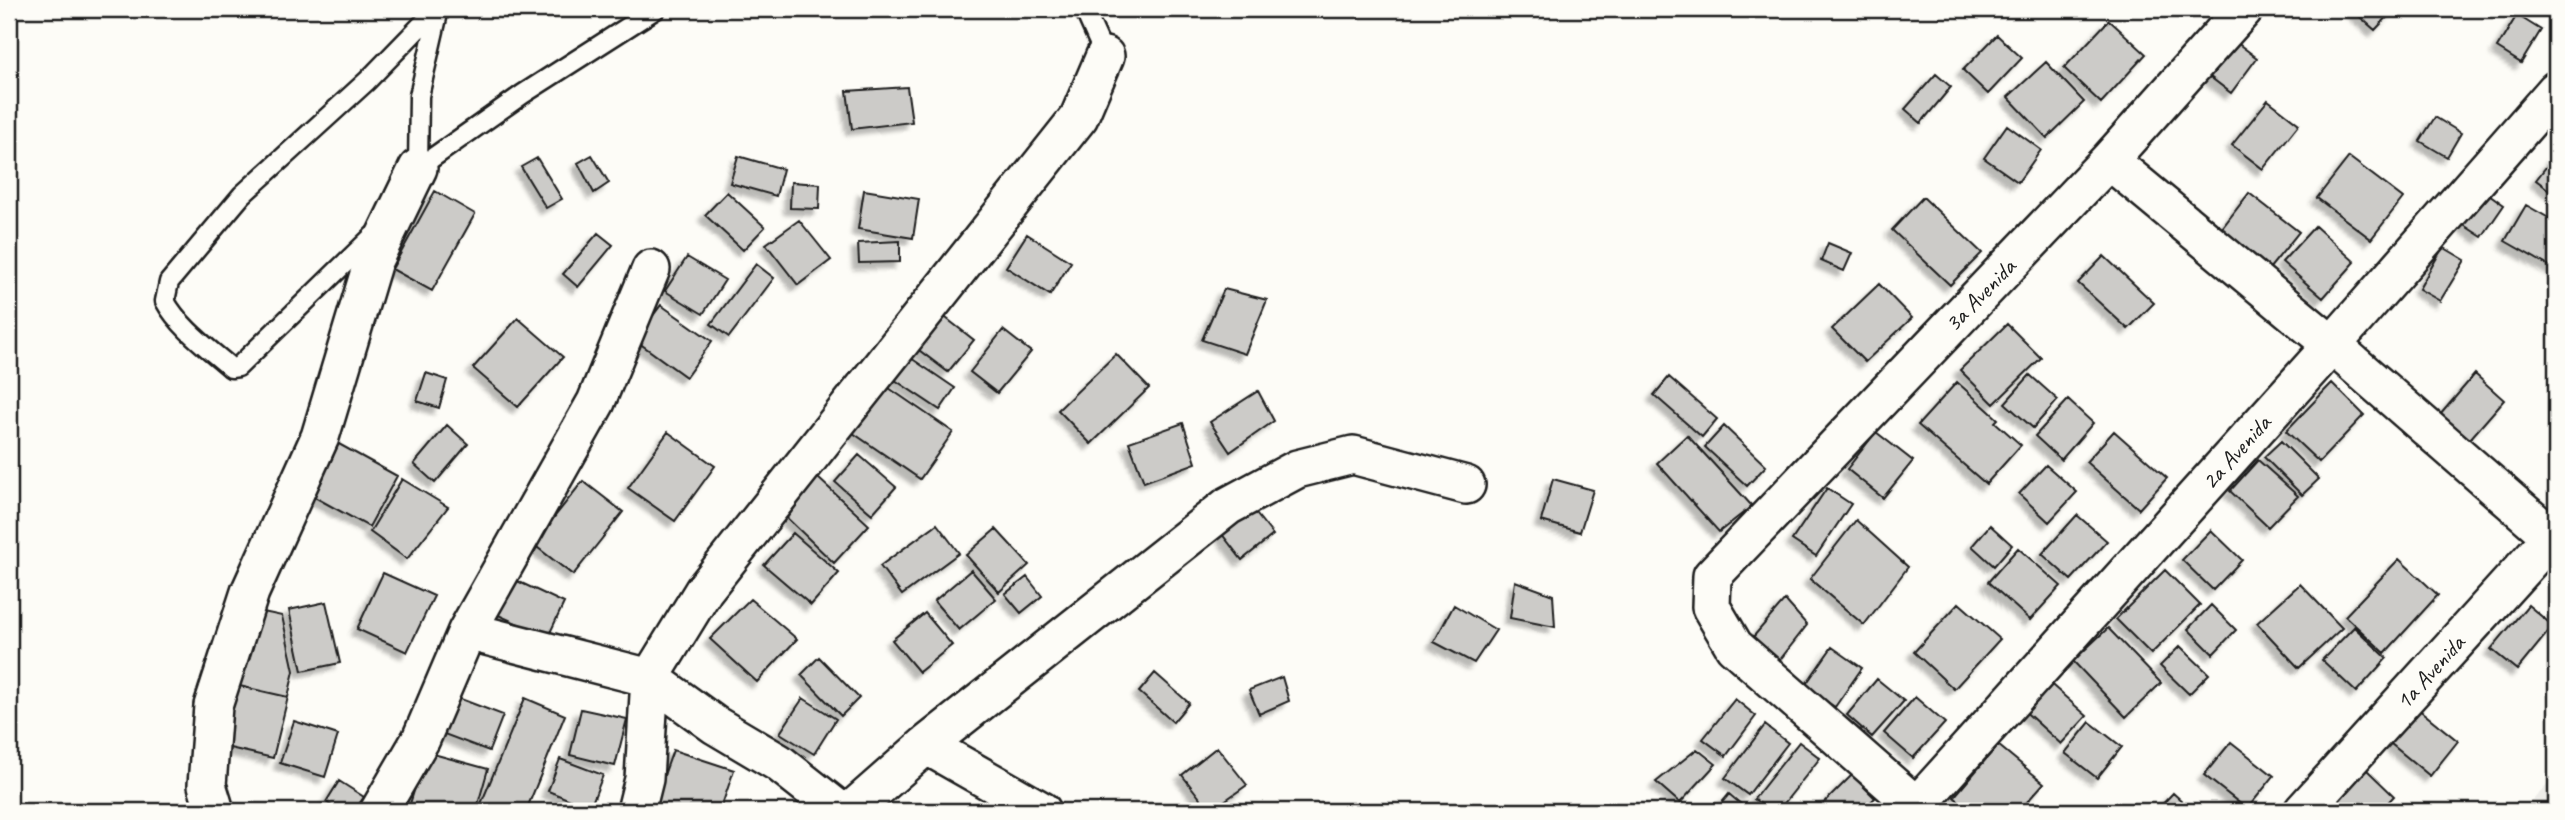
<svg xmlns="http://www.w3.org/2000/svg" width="2565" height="820" viewBox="0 0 2565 820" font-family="Caveat,sans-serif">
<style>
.built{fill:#eeede9}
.building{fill:#cccbc8;stroke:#1c1c1c;stroke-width:2;filter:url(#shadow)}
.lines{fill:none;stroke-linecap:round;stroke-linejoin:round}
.lane-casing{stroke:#1c1c1c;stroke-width:23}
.street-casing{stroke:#1c1c1c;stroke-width:42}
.lane{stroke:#fdfcf7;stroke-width:18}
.street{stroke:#fdfcf7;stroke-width:37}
.labels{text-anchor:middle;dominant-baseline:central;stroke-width:5;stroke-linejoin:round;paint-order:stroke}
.street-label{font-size:24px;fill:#1c1c1c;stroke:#fdfcf7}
</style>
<defs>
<filter id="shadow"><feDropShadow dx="-6" dy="6" stdDeviation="2" flood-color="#0004"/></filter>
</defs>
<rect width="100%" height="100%" fill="#fdfcf7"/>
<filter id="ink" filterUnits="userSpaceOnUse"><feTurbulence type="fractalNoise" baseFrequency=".0143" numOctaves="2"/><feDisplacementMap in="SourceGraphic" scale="14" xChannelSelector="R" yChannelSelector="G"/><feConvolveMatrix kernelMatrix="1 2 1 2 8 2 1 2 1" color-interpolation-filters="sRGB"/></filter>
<g filter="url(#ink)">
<path class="built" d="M 2556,774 L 2556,811 L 2523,811 Z"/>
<path class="building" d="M 2351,9 L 2395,9 L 2375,30 Z
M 2517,15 L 2541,30 L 2521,63 L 2497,48 Z
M 2109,20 L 2146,54 L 2101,103 L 2064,68 Z
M 1997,35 L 2022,58 L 1988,94 L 1963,70 Z
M 2232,39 L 2257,58 L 2231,93 L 2205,73 Z
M 2046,62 L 2084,102 L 2047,138 L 2008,97 Z
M 1936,74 L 1951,87 L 1921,123 L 1905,109 Z
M 907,87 L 912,122 L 852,129 L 847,91 Z
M 2268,100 L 2299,124 L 2263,169 L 2232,145 Z
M 2435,117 L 2461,133 L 2447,157 L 2420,141 Z
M 2007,125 L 2041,150 L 2018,182 L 1984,158 Z
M 2556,154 L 2556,195 L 2536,180 Z
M 592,155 L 609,183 L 594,193 L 578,163 Z
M 738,156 L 783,169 L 776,196 L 730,183 Z
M 2349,157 L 2403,198 L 2371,239 L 2317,198 Z
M 537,158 L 562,199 L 546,208 L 521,167 Z
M 791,182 L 820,184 L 819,209 L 790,208 Z
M 2482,189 L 2504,205 L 2482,237 L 2459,222 Z
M 864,190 L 919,199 L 913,238 L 858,229 Z
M 435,191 L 475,214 L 432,291 L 392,269 Z
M 727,192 L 765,227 L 743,250 L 705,215 Z
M 2249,193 L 2299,232 L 2265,274 L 2216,236 Z
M 1923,197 L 1982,253 L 1950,285 L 1892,230 Z
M 2526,205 L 2556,222 L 2556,270 L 2505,241 Z
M 799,220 L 831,260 L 798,285 L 766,244 Z
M 2315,226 L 2355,262 L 2323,298 L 2282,262 Z
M 598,233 L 613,245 L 578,287 L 563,274 Z
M 1027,234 L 1071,262 L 1050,295 L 1006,267 Z
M 900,241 L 900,262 L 859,263 L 858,243 Z
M 1828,243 L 1852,253 L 1844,271 L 1821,261 Z
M 2443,247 L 2465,260 L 2440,301 L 2419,289 Z
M 2104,256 L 2154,303 L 2128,329 L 2078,283 Z
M 687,257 L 725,280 L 703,314 L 665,291 Z
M 756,264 L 774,278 L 729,337 L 711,324 Z
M 1879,284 L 1912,318 L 1865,362 L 1832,329 Z
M 1224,289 L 1267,300 L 1245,354 L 1202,340 Z
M 661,305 L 712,341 L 686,377 L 635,340 Z
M 937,311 L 974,340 L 948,372 L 911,344 Z
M 518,318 L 563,357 L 518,407 L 473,368 Z
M 2007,324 L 2041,358 L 1994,404 L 1960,370 Z
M 1003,330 L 1031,352 L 997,393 L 970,372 Z
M 905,354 L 955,388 L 940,410 L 889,376 Z
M 1116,354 L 1149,388 L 1091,444 L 1058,410 Z
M 426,373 L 447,380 L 439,408 L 417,401 Z
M 2475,374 L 2504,400 L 2463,447 L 2434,422 Z
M 2030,375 L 2058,400 L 2033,428 L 2005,403 Z
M 1669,377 L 1717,419 L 1702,437 L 1654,395 Z
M 1957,382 L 1998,419 L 1995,422 L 2021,445 L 1986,484 L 1918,425 Z
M 2332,383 L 2364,415 L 2319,462 L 2286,431 Z
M 886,386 L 953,432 L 920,479 L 853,433 Z
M 1258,391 L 1274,421 L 1230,452 L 1210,422 Z
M 2068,400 L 2093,423 L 2061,460 L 2035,436 Z
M 1183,423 L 1196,463 L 1144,482 L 1129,442 Z
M 447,425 L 468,444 L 435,483 L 414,464 Z
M 1724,426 L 1766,466 L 1747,486 L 1705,447 Z
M 2114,431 L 2167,478 L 2139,509 L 2086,462 Z
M 668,432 L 715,466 L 675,521 L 628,488 Z
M 1876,432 L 1913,461 L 1883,498 L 1847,469 Z
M 1687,435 L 1752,506 L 1719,532 L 1657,463 Z
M 2281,441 L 2319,479 L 2302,495 L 2264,457 Z
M 337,443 L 397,476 L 369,527 L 309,494 Z
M 859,455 L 896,487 L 872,514 L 835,482 Z
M 2258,460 L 2298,496 L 2268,527 L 2230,491 Z
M 2046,465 L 2077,492 L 2049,522 L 2019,494 Z
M 817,477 L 869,525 L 834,563 L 787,518 Z
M 402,479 L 448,507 L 407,559 L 370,532 Z
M 1553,479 L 1593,490 L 1580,532 L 1541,521 Z
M 583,481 L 623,512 L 573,575 L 533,544 Z
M 1827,488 L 1851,504 L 1816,556 L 1792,540 Z
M 1249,505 L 1273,535 L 1242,560 L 1218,529 Z
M 2077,515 L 2107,541 L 2071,580 L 2042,554 Z
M 1856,520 L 1908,567 L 1864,625 L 1810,579 Z
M 937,524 L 959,553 L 902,595 L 880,566 Z
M 1990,525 L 2012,545 L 1994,566 L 1972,546 Z
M 996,529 L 1029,565 L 999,592 L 966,555 Z
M 2211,530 L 2242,560 L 2213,590 L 2182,560 Z
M 793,533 L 839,573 L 811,605 L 764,565 Z
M 2018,548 L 2061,586 L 2030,620 L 1988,582 Z
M 2399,559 L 2438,595 L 2385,653 L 2345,616 Z
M 971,570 L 996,599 L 959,630 L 934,601 Z
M 2165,570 L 2200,605 L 2151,654 L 2116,619 Z
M 383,573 L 434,596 L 407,652 L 357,629 Z
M 1027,577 L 1042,596 L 1021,613 L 1005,594 Z
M 513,579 L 564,603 L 548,637 L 496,614 Z
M 1515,581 L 1553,595 L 1555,627 L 1510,618 Z
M 2300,584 L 2342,628 L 2299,668 L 2257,623 Z
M 750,599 L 797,639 L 757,682 L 710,639 Z
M 1785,600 L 1807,625 L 1779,661 L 1753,637 Z
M 326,602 L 340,663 L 302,671 L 289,610 Z
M 1959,603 L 2000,639 L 1954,689 L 1914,652 Z
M 1454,605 L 1496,630 L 1474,663 L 1434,642 Z
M 2211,605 L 2236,630 L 2213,654 L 2188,629 Z
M 2528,605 L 2553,626 L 2517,670 L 2491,649 Z
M 254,610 L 282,616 L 294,671 L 288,697 L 235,685 Z
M 925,613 L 952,645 L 919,672 L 892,640 Z
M 2354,627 L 2387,658 L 2356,692 L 2322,660 Z
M 2108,628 L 2161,683 L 2126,717 L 2073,661 Z
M 2180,646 L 2209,674 L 2189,694 L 2160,666 Z
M 1832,647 L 1862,668 L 1835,707 L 1804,687 Z
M 819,657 L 859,698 L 841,716 L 801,675 Z
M 1155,673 L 1189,703 L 1173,722 L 1139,692 Z
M 1282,677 L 1289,701 L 1259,714 L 1249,690 Z
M 1877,679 L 1904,701 L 1872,737 L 1847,715 Z
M 2045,679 L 2087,716 L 2061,744 L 2020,707 Z
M 235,685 L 288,697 L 273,758 L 221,746 Z
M 1915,697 L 1945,723 L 1913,758 L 1884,733 Z
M 458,698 L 503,715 L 489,751 L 444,734 Z
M 525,698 L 565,715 L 526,811 L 478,811 Z
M 803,698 L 836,719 L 814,754 L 780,733 Z
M 1735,699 L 1756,716 L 1726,756 L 1703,739 Z
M 2407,700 L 2458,741 L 2430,776 L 2379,734 Z
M 581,709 L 627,719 L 615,766 L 570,755 Z
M 294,721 L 338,735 L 325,777 L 280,763 Z
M 2090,722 L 2122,747 L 2097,778 L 2065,753 Z
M 1765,725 L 1788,743 L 1748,795 L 1725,778 Z
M 1799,742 L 1820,758 L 1778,811 L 1770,811 L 1754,799 Z
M 2231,742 L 2274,776 L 2247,809 L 2204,775 Z
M 1998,745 L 2044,783 L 2019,811 L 1971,811 L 1954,797 Z
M 1217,747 L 1247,785 L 1210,811 L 1182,775 Z
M 1697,749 L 1716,764 L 1680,803 L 1656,782 Z
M 673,750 L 734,770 L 720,811 L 668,811 L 653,806 Z
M 426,752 L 488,769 L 476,811 L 436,811 L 410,804 Z
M 560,759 L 603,775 L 590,808 L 548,791 Z
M 2365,768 L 2394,796 L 2380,811 L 2329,811 L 2326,809 Z
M 1852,775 L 1875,798 L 1861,811 L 1818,811 L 1817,810 Z
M 339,781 L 364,797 L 354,811 L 340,811 L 326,802 Z
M 2173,793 L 2193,811 L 2156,811 Z
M 1729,794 L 1748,810 L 1747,811 L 1715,811 Z"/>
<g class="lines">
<defs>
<path id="lane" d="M 1084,9 L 1105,56
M 418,168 L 523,94 L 656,9
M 418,168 L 419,96 L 439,9
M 373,236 L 238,367 L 231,368 C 208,348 179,327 165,301 L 169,282 L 242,195 L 367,81 L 437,9"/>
<path id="street" d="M 2109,160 L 2332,345 L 2552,537
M 467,631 L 650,678 L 715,725 L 779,763 L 840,811
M 926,745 L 1042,811
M 215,811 L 207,785 L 213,706 L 250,592 L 320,437 L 373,261 L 418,168
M 379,811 L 421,739 L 467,631 L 596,402 L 651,269
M 636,811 L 644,779 L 650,678 L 704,590 L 1079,117 L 1105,56
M 851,811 L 926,745 L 1228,506 L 1297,469 L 1353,455 L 1466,485
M 1912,811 L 2332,345 L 2556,90
M 1922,811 L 1734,646 L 1711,607 L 1712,576 L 2109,160 L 2244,9
M 2303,811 L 2556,532"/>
</defs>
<use href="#lane" class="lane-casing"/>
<use href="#street" class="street-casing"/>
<use href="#lane" class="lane"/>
<use href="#street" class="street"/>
</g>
</g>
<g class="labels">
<g class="street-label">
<text transform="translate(1980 295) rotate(-46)">3a Avenida</text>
<text transform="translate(2236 452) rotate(-48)">2a Avenida</text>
<text transform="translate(2430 672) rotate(-48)">1a Avenida</text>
</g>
</g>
<rect width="2565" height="820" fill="none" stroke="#fdfcf7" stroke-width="35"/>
<rect x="18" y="18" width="2530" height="785" fill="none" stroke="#1c1c1c" stroke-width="2.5" filter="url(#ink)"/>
</svg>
